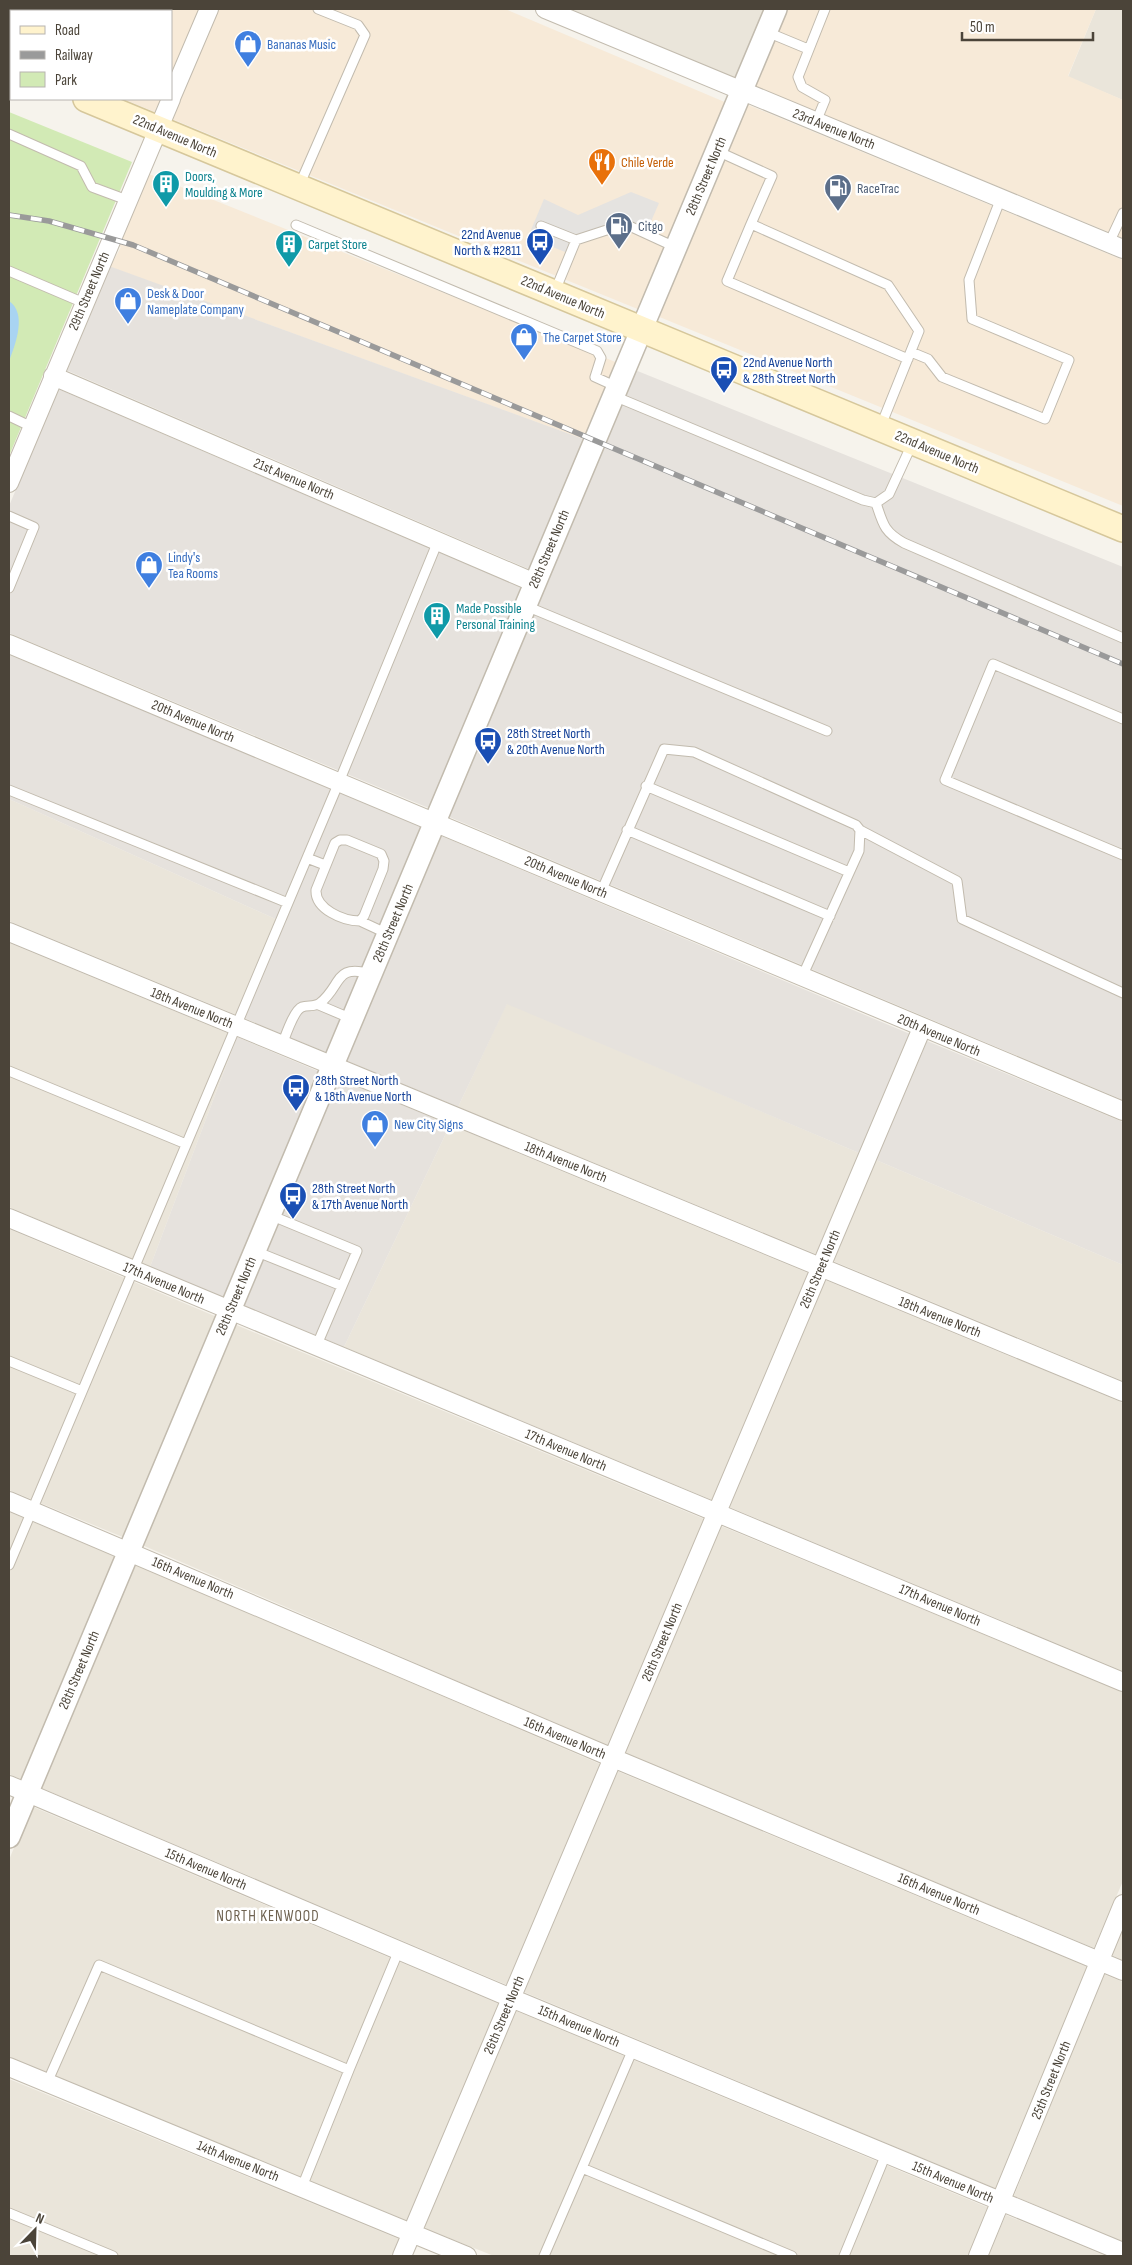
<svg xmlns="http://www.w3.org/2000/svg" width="1132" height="2265" viewBox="0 0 1132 2265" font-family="'Sofia Sans Condensed',sans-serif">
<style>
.residential{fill:#eae5da}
.commercial{fill:#f7ead8}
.industrial{fill:#e6e2dd}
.green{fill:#d2eab5}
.parking{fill:#e5e3e0}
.water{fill:#a9d4f2}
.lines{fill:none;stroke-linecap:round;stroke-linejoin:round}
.service-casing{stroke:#c2bbae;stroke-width:11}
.minor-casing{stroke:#c2bbae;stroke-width:20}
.tertiary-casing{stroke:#c2bbae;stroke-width:24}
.secondary-casing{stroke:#d6c79b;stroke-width:28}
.service{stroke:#fff;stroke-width:9}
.minor{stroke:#fff;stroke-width:18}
.tertiary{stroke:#fff;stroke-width:21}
.secondary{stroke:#fff3cd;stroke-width:25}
.rail-casing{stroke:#9a9a9a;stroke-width:5.5}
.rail{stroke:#fff;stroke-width:4;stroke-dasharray:11;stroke-linecap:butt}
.labels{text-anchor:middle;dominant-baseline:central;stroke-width:5;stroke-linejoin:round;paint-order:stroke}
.shop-label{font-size:14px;fill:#366cbe;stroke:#fff;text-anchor:start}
.street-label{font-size:14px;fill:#4b4439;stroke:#fff}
.food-label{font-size:14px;fill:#c56008;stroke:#fff;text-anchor:start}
.culture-label{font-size:14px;fill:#0d838f;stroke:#fff;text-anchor:start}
.service-label{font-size:14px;fill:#4e5e75;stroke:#fff;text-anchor:start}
.transit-label{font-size:14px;fill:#164399;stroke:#fff;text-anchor:start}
.neighbourhood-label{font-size:15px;letter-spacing:1px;fill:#6e6250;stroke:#fff}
</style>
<rect width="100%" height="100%" fill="#f6f3ec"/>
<path class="residential" d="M 571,9 L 767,9 L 737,79 Z
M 1096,9 L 1123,9 L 1123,100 L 1068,77 Z
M 9,799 L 280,921 L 244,1018 L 9,921 Z
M 9,943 L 237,1037 L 150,1267 L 9,1207 Z
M 507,1003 L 859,1153 L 816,1254 L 458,1107 Z
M 450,1125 L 808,1273 L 712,1500 L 344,1347 Z
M 876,1160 L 1123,1265 L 1123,1381 L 833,1261 Z
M 9,1229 L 217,1317 L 125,1538 L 9,1490 Z
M 825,1280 L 1123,1403 L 1123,1671 L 729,1507 Z
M 234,1324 L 704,1519 L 608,1746 L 142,1545 Z
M 9,1512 L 117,1557 L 23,1780 L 9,1774 Z
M 721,1526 L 1123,1692 L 1123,1881 L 1094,1948 L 625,1753 Z
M 134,1564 L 600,1764 L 507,1985 L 39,1787 Z
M 617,1771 L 1087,1967 L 997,2189 L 524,1992 Z
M 31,1806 L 499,2004 L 407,2221 L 9,2057 L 9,1860 Z
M 1123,1927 L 1123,1960 L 1111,1955 Z
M 1103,1974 L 1123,1982 L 1123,2242 L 1014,2196 Z
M 516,2011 L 989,2208 L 968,2256 L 494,2256 L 424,2228 Z
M 9,2079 L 399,2239 L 392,2256 L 9,2256 Z
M 1006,2215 L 1106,2256 L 988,2256 Z"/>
<path class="commercial" d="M 9,9 L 199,9 L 171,74 L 171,11 L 11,11 L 11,52 L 9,51 Z
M 219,9 L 505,9 L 727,103 L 640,310 L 172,119 Z
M 786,9 L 1096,9 L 1068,76 L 1123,100 L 1123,238 L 754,86 Z
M 123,99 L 161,99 L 155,112 Z
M 746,104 L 1123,260 L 1123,506 L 657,316 Z
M 149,174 L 618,363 L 586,440 L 110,267 L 121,247 L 117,246 Z"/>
<path class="industrial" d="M 109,266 L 586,440 L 531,570 L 66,370 Z
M 635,370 L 1123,567 L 1123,1100 L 447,816 Z
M 58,389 L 523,588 L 431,809 L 9,633 L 9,506 Z
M 9,655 L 423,827 L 328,1053 L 244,1018 L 280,921 L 9,799 Z
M 439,835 L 910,1034 L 859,1153 L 507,1004 L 458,1107 L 345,1060 Z
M 237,1037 L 320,1072 L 225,1298 L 150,1267 Z
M 927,1041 L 1123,1122 L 1123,1265 L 876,1160 Z
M 337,1078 L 450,1125 L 344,1347 L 242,1305 Z"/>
<path class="green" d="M 9,112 L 132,162 L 9,456 Z"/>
<path class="parking" d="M 631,192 L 659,203 L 646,233 L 625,224 L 576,240 L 570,254 L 528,237 L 544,199 L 578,215 Z"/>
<path class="water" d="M 9,301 C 27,313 16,343 9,361 Z"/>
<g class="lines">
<defs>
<path id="service" d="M 767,32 L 808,49
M 816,122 L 825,100 L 802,87 L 798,77 L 825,9
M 9,134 L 81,166 L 92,187 L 127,200
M 717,151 L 772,176 L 751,224 L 888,285 L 919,331 L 880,428
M 299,186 L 365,35 L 358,25 L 318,9
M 751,224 L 727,281 L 908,359
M 296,225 L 597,351 L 601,358 L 595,377 L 617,387
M 541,226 L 576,240
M 1109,243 L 1123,213
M 9,271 L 84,303
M 555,291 L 576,240 L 625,224 L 675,247
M 911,352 L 928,359 L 942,377 L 1045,419 L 1069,360 L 972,319 L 969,280 L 1001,198
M 614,396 L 863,500 L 876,503 L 889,494 L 912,444
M 9,416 L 32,427
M 876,503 C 883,524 884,532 904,543 L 1123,638
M 9,516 L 34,527 L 9,588
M 526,606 L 827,731
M 1123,719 L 993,664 L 945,780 L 1123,855
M 646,786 L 849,872
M 9,790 L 288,903
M 627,830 L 830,916
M 860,830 L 957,881 L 962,919 L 1123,993
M 340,840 L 347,840 L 381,854 L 384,861 L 383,869 L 364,916 L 360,921 C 343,921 315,909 316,890 L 335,843 Z
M 307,858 L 325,865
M 601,892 L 664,749 L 694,752 L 856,825 L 860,830 L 859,851 L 802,977
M 360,921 L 388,934
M 319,1005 L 352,1019
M 282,1045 C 285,1037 294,1010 302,1007 C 308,1005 315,1007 320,1003 C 342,986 334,963 371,974
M 9,1071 L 186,1144
M 270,1215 L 357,1251 L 316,1347
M 255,1251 L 342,1286
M 9,1361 L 82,1391
M 9,1565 L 339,782 L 438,541
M 349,2070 L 399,1950
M 47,2083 L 99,1965 L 349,2070 L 302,2187
M 582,2168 L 633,2049
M 9,2213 L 113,2256
M 544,2256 L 582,2168 L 792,2256
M 844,2256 L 886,2154"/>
<path id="minor" d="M 545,9 L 1123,249
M 171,98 L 209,9
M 53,376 L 535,583
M 9,483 L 171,99
M 9,644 L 1123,1111
M 9,932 L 1123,1392
M 9,1218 L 1123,1682
M 9,1501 L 613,1758 L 1123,1971
M 9,1785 L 511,1998 L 1123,2252
M 9,2067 L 467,2256
M 402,2256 L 922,1028
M 978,2256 L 1123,1904"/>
<path id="tertiary" d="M 9,1837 L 776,9"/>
<path id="secondary" d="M 9,67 L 11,68
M 86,99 L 1123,529"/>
</defs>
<use href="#service" class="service-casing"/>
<use href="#minor" class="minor-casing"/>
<use href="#tertiary" class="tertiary-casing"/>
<use href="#secondary" class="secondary-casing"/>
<use href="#service" class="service"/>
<use href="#minor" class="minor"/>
<use href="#tertiary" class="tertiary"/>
<use href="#secondary" class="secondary"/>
<defs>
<path id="rail" d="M 9,215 L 49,221 L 133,245 L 1123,664"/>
</defs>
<use href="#rail" class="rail-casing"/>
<use href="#rail" class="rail"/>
</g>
<defs>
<symbol id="shop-pin" viewBox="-11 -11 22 30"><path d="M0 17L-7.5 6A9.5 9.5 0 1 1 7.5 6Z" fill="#3f7fe0" stroke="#fff"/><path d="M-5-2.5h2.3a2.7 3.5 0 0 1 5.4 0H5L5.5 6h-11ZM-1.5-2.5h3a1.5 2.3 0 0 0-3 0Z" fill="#fff"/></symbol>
<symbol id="restaurant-pin" viewBox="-11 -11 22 30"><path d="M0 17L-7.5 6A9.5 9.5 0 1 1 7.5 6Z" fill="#e8710a" stroke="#fff"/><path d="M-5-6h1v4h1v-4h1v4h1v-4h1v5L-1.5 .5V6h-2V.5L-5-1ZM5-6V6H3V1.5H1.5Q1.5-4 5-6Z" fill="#fff"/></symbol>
<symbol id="building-pin" viewBox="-11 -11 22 30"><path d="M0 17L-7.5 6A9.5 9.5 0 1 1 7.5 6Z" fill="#0f9aa8" stroke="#fff"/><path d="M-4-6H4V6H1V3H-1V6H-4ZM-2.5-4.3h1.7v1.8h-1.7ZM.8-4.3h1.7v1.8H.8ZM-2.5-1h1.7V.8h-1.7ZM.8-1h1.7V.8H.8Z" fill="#fff"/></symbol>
<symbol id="fuel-pin" viewBox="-11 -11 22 30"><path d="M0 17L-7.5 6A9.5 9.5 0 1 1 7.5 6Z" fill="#5c6f8a" stroke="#fff"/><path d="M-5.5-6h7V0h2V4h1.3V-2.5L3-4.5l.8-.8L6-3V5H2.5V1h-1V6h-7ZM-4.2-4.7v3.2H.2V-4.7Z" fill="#fff"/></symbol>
<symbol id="bus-pin" viewBox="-11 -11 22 30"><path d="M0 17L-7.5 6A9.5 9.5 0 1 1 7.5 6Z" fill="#1a4fb4" stroke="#fff"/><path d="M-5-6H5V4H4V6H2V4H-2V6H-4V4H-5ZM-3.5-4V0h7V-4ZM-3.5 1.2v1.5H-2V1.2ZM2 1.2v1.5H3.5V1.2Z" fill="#fff"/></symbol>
</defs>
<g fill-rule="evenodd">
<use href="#shop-pin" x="232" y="28" width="32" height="43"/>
<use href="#restaurant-pin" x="586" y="146" width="32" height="43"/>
<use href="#building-pin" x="150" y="168" width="32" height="43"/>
<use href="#fuel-pin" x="822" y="172" width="32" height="43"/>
<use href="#fuel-pin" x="603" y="210" width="32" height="43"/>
<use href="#bus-pin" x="524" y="226" width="32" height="43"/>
<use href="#building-pin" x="273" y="228" width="32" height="43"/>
<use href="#shop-pin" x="112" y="285" width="32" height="43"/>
<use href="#shop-pin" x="508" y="321" width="32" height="43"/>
<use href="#bus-pin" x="708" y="354" width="32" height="43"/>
<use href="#shop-pin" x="133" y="549" width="32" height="43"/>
<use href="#building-pin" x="421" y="600" width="32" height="43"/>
<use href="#bus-pin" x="472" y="725" width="32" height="43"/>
<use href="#bus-pin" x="280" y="1072" width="32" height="43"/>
<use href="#shop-pin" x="359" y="1108" width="32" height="43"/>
<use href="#bus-pin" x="277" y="1180" width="32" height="43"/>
</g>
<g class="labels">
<g class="shop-label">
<text x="267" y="44">Bananas Music</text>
<text x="147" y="293">Desk &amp; Door<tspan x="147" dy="16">Nameplate Company</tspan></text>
<text x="543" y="337">The Carpet Store</text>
<text x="168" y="557">Lindy's<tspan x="168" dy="16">Tea Rooms</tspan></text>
<text x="394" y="1124">New City Signs</text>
</g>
<g class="street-label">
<text transform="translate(834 129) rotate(22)">23rd Avenue North</text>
<text transform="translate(175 136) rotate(23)">22nd Avenue North</text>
<text transform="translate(706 176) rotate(-67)">28th Street North</text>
<text transform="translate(89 291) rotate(-67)">29th Street North</text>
<text transform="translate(563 297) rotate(23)">22nd Avenue North</text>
<text transform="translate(937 452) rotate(23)">22nd Avenue North</text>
<text transform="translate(294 479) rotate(23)">21st Avenue North</text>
<text transform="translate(549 549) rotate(-67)">28th Street North</text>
<text transform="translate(193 721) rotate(23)">20th Avenue North</text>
<text transform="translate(566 877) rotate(23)">20th Avenue North</text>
<text transform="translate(393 923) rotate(-67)">28th Street North</text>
<text transform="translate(192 1008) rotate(22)">18th Avenue North</text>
<text transform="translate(939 1035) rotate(23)">20th Avenue North</text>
<text transform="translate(566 1162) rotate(22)">18th Avenue North</text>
<text transform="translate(820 1269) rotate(-67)">26th Street North</text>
<text transform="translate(164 1283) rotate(23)">17th Avenue North</text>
<text transform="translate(236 1296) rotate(-67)">28th Street North</text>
<text transform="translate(940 1317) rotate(22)">18th Avenue North</text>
<text transform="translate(566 1450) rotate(23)">17th Avenue North</text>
<text transform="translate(193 1578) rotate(23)">16th Avenue North</text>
<text transform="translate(940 1605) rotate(23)">17th Avenue North</text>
<text transform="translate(662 1642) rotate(-67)">26th Street North</text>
<text transform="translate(79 1670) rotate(-67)">28th Street North</text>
<text transform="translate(565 1738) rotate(23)">16th Avenue North</text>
<text transform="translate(206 1869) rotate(23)">15th Avenue North</text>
<text transform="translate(939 1894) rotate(23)">16th Avenue North</text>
<text transform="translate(504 2015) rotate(-67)">26th Street North</text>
<text transform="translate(579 2026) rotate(23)">15th Avenue North</text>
<text transform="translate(1051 2080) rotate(-68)">25th Street North</text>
<text transform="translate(238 2161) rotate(22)">14th Avenue North</text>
<text transform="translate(953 2182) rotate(23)">15th Avenue North</text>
</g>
<g class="food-label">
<text x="621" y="162">Chile Verde</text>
</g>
<g class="culture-label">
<text x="185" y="176">Doors,<tspan x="185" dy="16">Moulding &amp; More</tspan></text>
<text x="308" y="244">Carpet Store</text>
<text x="456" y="608">Made Possible<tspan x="456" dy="16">Personal Training</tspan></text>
</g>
<g class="service-label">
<text x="857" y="188">RaceTrac</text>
<text x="638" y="226">Citgo</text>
</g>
<g class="transit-label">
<text x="521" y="234" text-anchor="end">22nd Avenue<tspan x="521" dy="16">North &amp; #2811</tspan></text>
<text x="743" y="362">22nd Avenue North<tspan x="743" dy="16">&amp; 28th Street North</tspan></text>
<text x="507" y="733">28th Street North<tspan x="507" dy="16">&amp; 20th Avenue North</tspan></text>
<text x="315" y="1080">28th Street North<tspan x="315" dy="16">&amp; 18th Avenue North</tspan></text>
<text x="312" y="1188">28th Street North<tspan x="312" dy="16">&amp; 17th Avenue North</tspan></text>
</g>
<g class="neighbourhood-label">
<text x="268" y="1916">NORTH KENWOOD</text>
</g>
</g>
<rect width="1132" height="2265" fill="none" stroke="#4b4439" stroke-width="20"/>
<rect x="10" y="10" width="162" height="90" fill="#ffffff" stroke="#b7b4b0"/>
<rect x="20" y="26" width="25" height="8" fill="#fff3cd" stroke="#b7b4b0"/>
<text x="55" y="35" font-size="15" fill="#4b4439">Road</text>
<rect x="20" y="51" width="25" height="8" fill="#9a9a9a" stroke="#b7b4b0"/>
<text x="55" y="60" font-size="15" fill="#4b4439">Railway</text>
<rect x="20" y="72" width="25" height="15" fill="#d2eab5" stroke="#b7b4b0"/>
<text x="55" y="85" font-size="15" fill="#4b4439">Park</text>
<g transform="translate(35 2230) rotate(23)" stroke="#ffffff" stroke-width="4" paint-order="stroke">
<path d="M0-4L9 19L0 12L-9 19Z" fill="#4b4439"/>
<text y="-8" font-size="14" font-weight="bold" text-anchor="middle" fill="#4b4439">N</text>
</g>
<path d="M962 32v8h131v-8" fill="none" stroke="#4b4439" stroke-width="2.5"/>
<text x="970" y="32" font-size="15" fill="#4b4439" stroke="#ffffff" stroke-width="4" paint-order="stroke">50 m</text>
</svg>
